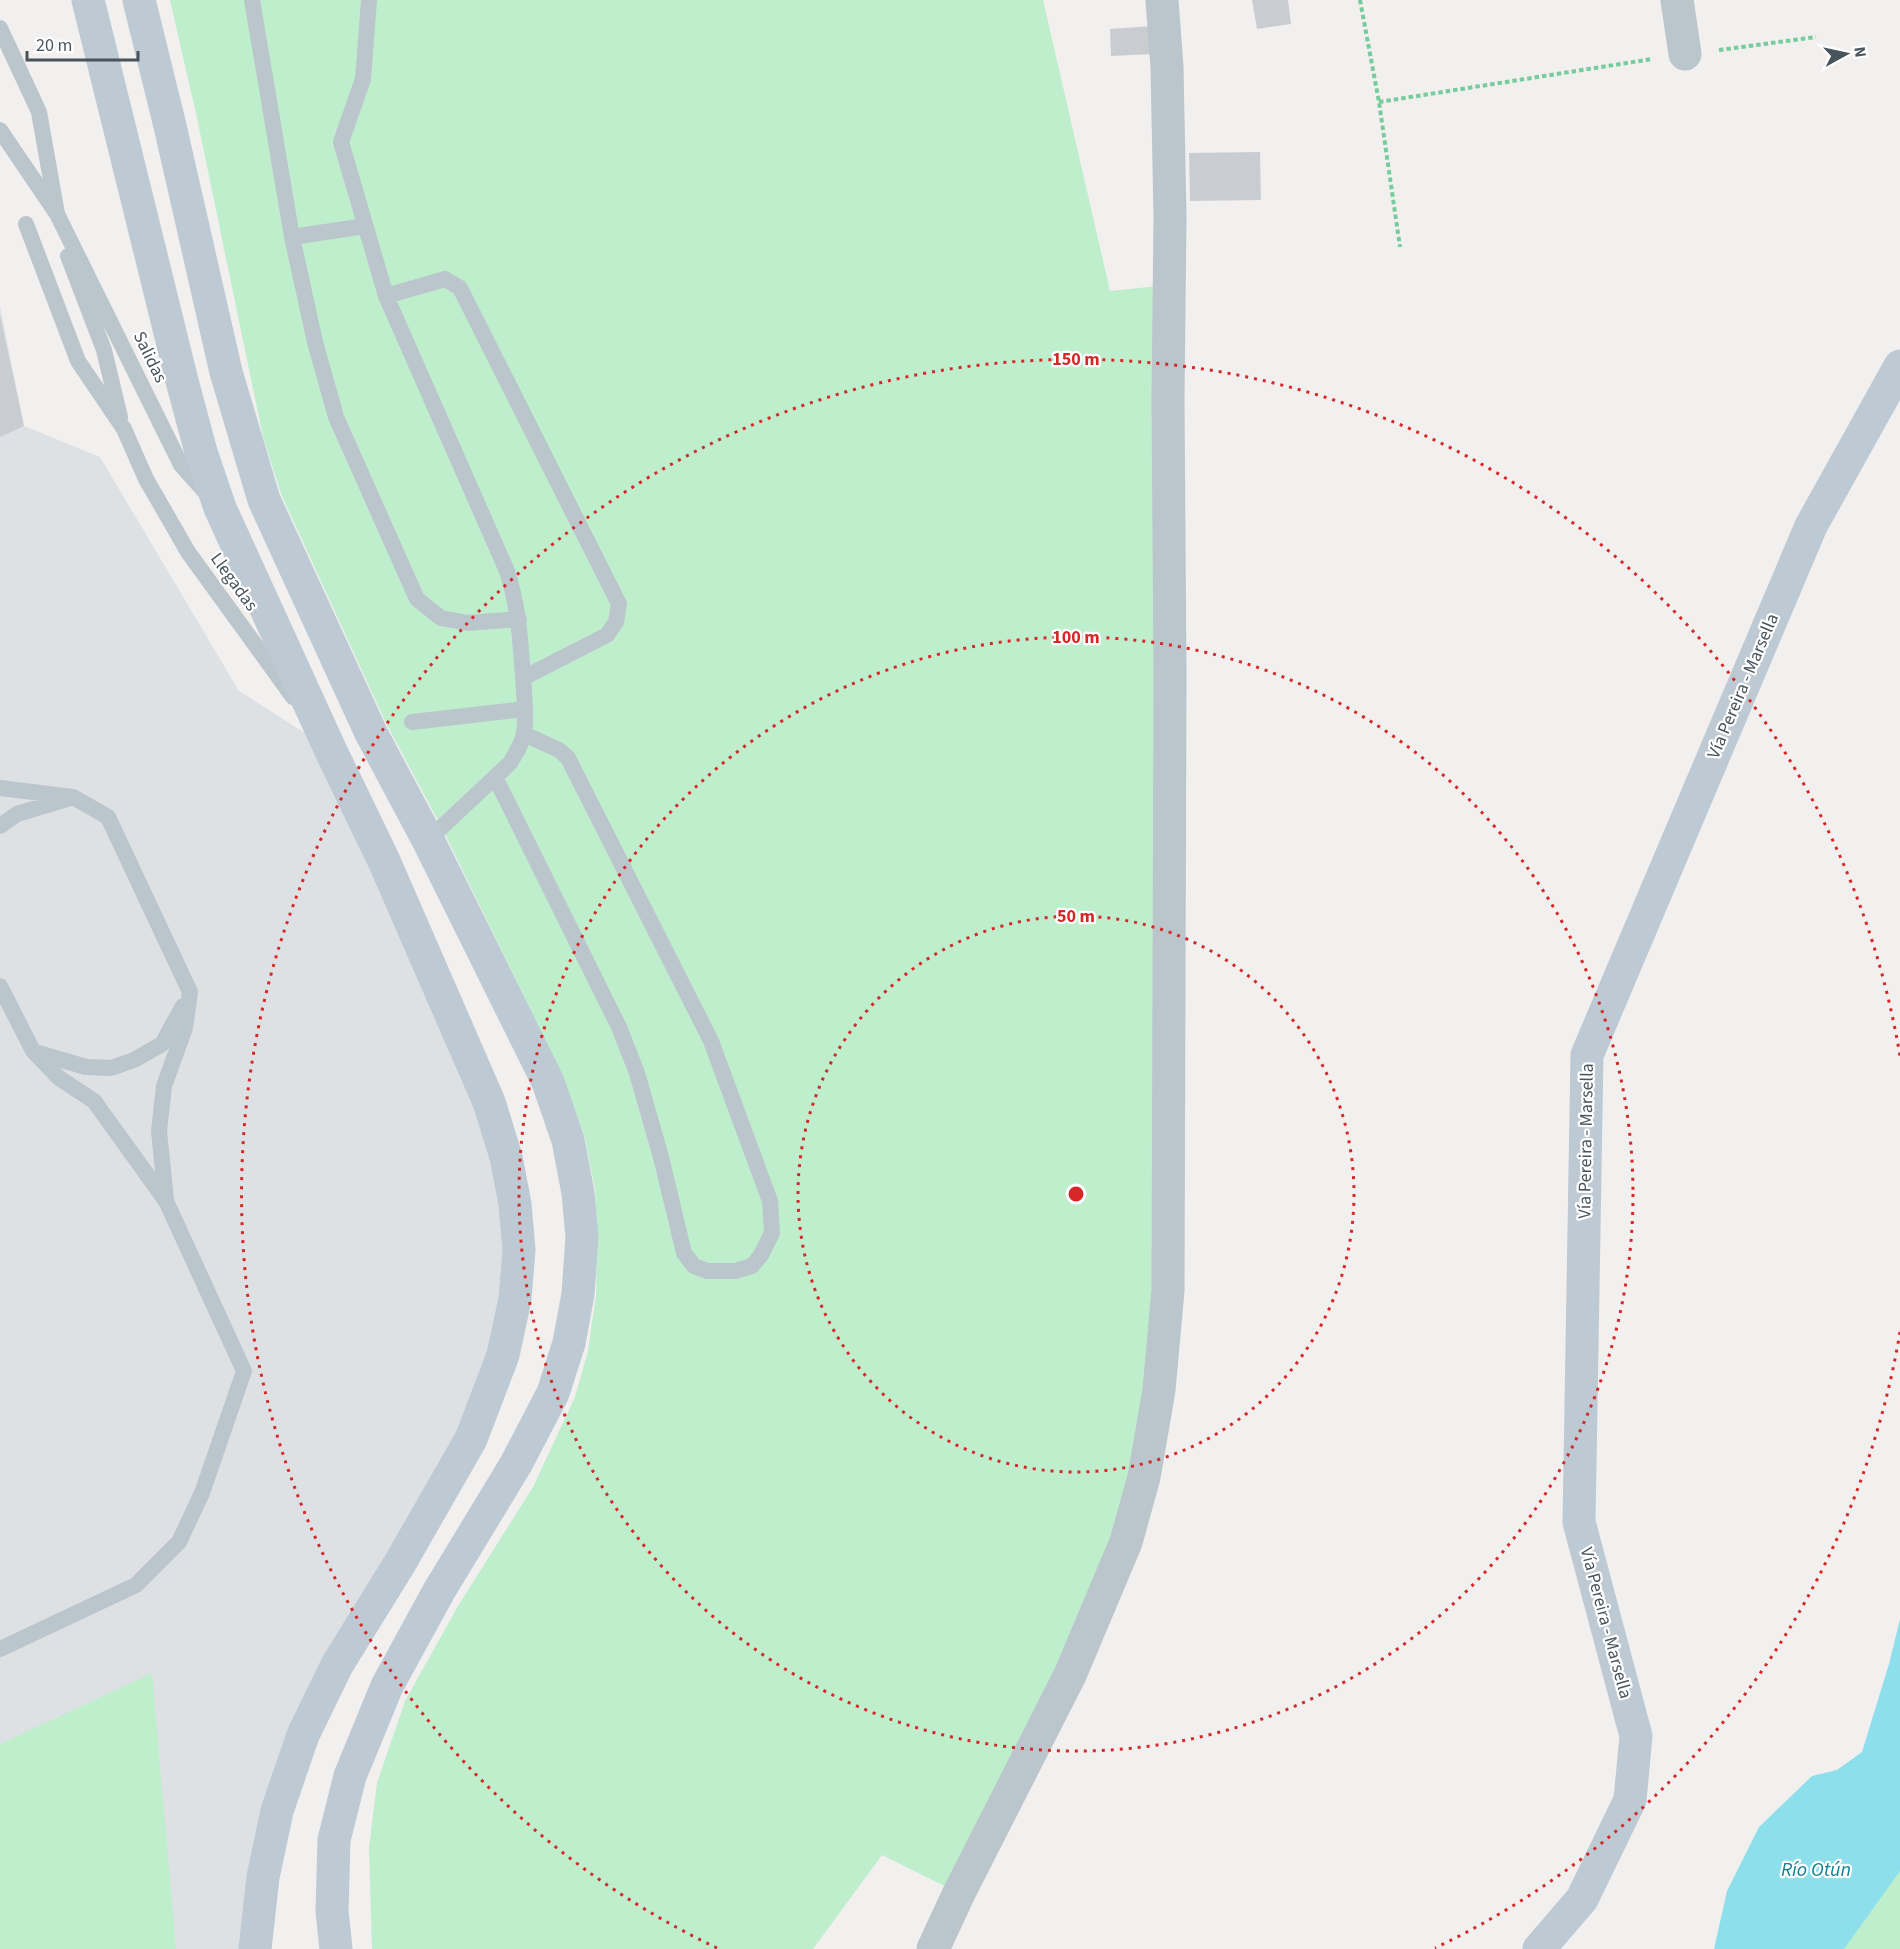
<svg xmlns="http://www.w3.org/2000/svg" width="1900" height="1949" viewBox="0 0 1900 1949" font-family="'Source Sans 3',sans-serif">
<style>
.airport{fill:#dee1e4}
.green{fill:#bfeecd}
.water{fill:#8cdfeb}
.building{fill:#c9cdd2}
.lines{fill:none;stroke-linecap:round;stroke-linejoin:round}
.path{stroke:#77cc9b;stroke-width:4;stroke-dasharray:4.5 3;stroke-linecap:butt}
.lane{stroke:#bbc5cc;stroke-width:16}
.street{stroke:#bbc5cc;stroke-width:33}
.secondary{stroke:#bdc9d3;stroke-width:33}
.lane-bridge{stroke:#bbc5cc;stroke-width:16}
.ring{fill:none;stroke:#d62828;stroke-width:3;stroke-dasharray:3 6}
.labels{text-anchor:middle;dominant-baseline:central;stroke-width:4.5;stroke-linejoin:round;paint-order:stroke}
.street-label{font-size:18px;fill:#48545c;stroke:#fff}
.water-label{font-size:20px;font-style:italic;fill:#0f8291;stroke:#fff}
.centre{fill:#d62828;stroke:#fff;stroke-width:3}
.ring-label{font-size:18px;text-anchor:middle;font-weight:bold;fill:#d62828;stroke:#fff;stroke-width:4.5;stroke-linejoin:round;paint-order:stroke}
</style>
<rect width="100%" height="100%" fill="#f2efef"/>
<path class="airport" d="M 0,306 L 24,426 L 100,457 L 239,691 L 330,749 L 506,1157 L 503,1355 L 303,1735 L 255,1949 L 0,1949 Z"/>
<path class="green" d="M 170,0 L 1043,0 L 1110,291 L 1168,285 L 1168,1290 L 1144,1477 L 959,1893 L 882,1855 L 813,1949 L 372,1949 L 369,1848 L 377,1783 L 405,1701 L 458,1606 L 533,1487 L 575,1397 L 588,1351 L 596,1295 L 597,1233 L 595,1189 L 584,1134 L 562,1075 L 442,828 L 386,723 L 281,494 L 263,437 L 197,118 Z
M 152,1673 L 176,1949 L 0,1949 L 0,1744 Z
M 1900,1845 L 1900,1949 L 1807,1949 Z"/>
<path class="water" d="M 1900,1619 L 1900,1871 L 1844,1949 L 1714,1949 L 1727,1891 L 1759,1827 L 1812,1776 L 1837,1770 L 1862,1752 L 1889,1664 Z"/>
<path class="building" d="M 1252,0 L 1288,0 L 1291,24 L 1257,29 Z
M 1152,26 L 1153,54 L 1111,56 L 1110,29 Z
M 1260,152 L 1261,200 L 1190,201 L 1189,153 Z
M 0,315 L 24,426 L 0,437 Z"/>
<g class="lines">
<path class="path" d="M 1360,0 L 1379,102 L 1400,247
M 1719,50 L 1816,37
M 1379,102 L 1652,59"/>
<path class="lane" d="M 252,0 L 292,237
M 369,0 L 363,79 L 341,142 L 386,296 L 507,571 C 519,609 520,638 523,677 C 524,696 527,714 524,733 C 522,744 516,753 510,763 L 428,840
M 0,28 L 39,112 L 57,214 L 181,465 L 207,494
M 26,224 L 78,361 L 124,429 L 146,479 L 188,552 L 293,697
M 365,226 L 292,237 L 315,342 L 336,417 L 417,599 L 441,618 L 468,623 L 519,619
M 68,256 L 104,350 L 120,417
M 386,296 L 445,279 L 460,288 L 619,604 L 616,622 L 607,635 L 523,678
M 412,722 L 525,709
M 495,777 L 619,1027 L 637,1073 L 661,1157 L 684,1253 L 694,1266 L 707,1271 L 735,1271 L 752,1266 L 761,1255 L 772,1233 L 770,1201 L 711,1041 L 568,758 L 559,750 L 524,734
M 0,788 L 73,797 L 108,817 L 190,992 L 185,1028 L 164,1086 L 159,1131 L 166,1200
M 0,826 L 17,814 L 67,799
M 0,986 L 33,1051 L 59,1078 L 94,1101 L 166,1201 L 244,1371 L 202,1493 L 179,1542 L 136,1585 L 0,1649
M 35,1052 L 86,1067 L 111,1068 L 134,1060 L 162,1044 L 183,1006"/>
<path class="street" d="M 1677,0 L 1685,54
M 933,1949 L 959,1893 L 1070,1675 L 1126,1542 L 1144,1477 L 1159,1390 L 1168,1290 L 1170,675 L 1168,400 L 1170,216 L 1167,67 L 1162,0"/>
<path class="secondary" d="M 88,0 L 182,381 L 201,452 L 220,508 L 330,749 L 384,861 L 489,1102 L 506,1157 L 515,1204 L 519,1250 L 515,1299 L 503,1355 L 471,1439 L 400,1563 L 337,1665 L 303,1735 L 277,1811 L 263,1877 L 255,1949
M 139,0 L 170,126 L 226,372 L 264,500 L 371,733 L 428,840 L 548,1082 L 568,1140 L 578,1193 L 582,1237 L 578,1294 L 569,1343 L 553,1393 L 516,1464 L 439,1591 L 387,1686 L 350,1776 L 334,1840 L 332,1911 L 336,1949
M 1539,1949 L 1582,1899 L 1630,1800 L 1636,1736 L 1579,1522 L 1587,1055 L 1811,526 L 1900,366"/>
<path class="lane-bridge" d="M 0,130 L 57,214"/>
</g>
<g class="ring">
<circle cx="1076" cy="1194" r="278"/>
<circle cx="1076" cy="1194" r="557"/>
<path d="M1900 1332A835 835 0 0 1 1435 1948M717 1948A835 835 0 1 1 1900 1056"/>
</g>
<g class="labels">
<g class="street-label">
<text transform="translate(150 357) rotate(64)">Salidas</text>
<text transform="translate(234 582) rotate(54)">Llegadas</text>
<text transform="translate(1743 686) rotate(-67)">Vía Pereira - Marsella</text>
<text transform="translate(1586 1141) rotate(-89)">Vía Pereira - Marsella</text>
<text transform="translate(1606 1623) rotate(75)">Vía Pereira - Marsella</text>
</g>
<g class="water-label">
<text x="1816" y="1870">Río Otún</text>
</g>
</g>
<circle cx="1076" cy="1194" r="9" class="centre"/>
<g class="ring-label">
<text x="1076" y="365">150 m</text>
<text x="1076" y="643">100 m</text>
<text x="1076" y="922">50 m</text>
</g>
<g transform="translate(1846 54) rotate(82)" stroke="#ffffff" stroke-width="4.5" paint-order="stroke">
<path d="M0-4.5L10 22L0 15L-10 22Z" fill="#48545c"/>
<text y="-9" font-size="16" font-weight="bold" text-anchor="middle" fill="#48545c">N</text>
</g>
<path d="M27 51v9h111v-9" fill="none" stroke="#48545c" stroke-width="3"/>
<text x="36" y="51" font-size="18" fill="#48545c" stroke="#ffffff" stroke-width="4.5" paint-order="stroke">20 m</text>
</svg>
